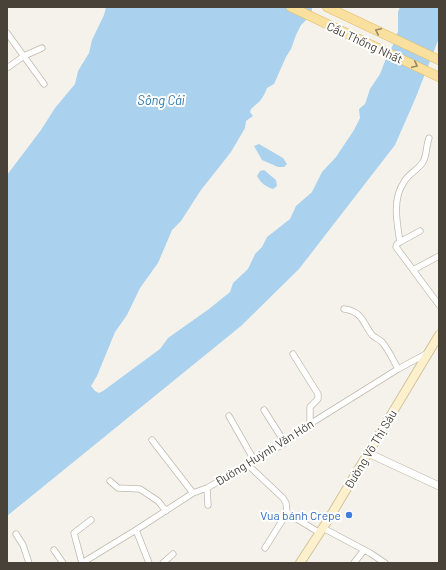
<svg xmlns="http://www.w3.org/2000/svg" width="446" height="570" viewBox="0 0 446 570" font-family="Barlow,sans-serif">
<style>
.water{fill:#aad2ee}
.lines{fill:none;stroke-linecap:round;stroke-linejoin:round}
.minor-casing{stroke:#c0b9ad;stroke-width:7}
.tertiary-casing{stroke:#c0b9ad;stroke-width:8}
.secondary-casing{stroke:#d2c49c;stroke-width:10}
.primary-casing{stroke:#e0bd6e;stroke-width:10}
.minor{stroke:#fff;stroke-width:5.5}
.tertiary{stroke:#fff;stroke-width:7}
.secondary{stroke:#fdf1cd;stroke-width:8}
.primary{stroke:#fae09e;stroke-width:9}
.oneway{stroke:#998966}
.shop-dot{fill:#3f7fe0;stroke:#fff;stroke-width:1.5}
.labels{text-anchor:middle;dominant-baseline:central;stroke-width:4;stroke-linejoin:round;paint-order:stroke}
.street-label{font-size:12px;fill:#494239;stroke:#fff}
.shop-label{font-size:12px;fill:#366cbe;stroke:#fff;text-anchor:end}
.water-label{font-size:13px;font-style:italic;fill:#3378aa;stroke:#fff}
</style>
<rect width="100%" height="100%" fill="#f5f2eb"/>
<path class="water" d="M 106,7 L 312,7 L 312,10 L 308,18 L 301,25 L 296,35 L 291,49 L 286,57 L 274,84 L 267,88 L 264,95 L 260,101 L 251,109 L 250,112 L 253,116 L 246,121 L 245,128 L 231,152 L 201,190 L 181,221 L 172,230 L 158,263 L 140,288 L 127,315 L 115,332 L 97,376 L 91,386 L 95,391 L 99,393 L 103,391 L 160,349 L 168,338 L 209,309 L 230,292 L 233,283 L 248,269 L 255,254 L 262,247 L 267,237 L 290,219 L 296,206 L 312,192 L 322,172 L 336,157 L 354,130 L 360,118 L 359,109 L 365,104 L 370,89 L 380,74 L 387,56 L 394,43 L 398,31 L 398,12 L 400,7 L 439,7 L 439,38 L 416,97 L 395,145 L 299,269 L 241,326 L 7,516 L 7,175 L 41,130 L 55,108 L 75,84 L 78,71 L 89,53 L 92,40 L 104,15 Z
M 259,144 L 283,158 L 287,164 L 284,167 L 278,167 L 262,160 L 254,146 Z
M 264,170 L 276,180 L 277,186 L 273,189 C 266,187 261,183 257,176 L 260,171 Z"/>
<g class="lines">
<defs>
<path id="minor" d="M 7,33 L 44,84
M 7,68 L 24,56 L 42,48
M 420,231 L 400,242 L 397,244 L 396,247 L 439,305
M 400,242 C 397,223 392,199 404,182 C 408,174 418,170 423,162 C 427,155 426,146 429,138
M 413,270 L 439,256
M 344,309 C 362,311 363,323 372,335 C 375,338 379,339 382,342 C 389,350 393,360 398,369
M 293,354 L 318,394 L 318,399 L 310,407 L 310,424
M 264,410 L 285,443
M 229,416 L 254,460
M 152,440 L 193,493
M 247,464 L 283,498 L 286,503 L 287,513 L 320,533
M 110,481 L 118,488 L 140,489 L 158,501 L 166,511
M 207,488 L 208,505
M 323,528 L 370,553 L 385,563
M 136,530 L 149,563
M 16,534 L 23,545 L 29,563
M 265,548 L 287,513
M 54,550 L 63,563
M 82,563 L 136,530 L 193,493 L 207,488 L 285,443 L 310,424 L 398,369 L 426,354
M 82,563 L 74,533 L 91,520
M 163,563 L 173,554
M 354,563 L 364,550"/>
<path id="tertiary" d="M 368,453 L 439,486"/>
<path id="secondary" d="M 300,563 L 328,520 L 439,335"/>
<path id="primary" d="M 291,7 L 439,77
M 327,7 L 439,60"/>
</defs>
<use href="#minor" class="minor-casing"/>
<use href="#tertiary" class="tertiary-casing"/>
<use href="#secondary" class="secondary-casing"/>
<use href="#primary" class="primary-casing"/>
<use href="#minor" class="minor"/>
<use href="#tertiary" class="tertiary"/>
<use href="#secondary" class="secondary"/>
<use href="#primary" class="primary"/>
</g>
<defs><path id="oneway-chevron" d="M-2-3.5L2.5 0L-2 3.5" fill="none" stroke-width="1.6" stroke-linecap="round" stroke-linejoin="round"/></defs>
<g class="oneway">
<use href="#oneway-chevron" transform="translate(378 31) rotate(-155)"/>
<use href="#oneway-chevron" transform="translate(415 65) rotate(25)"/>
</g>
<circle class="shop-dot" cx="349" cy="515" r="4"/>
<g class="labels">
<g class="street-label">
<text transform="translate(365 42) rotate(25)">Cầu Thống Nhất</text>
<text transform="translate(370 449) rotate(-59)">Đường Võ Thị Sáu</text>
<text transform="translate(264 452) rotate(-32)">Đường Huỳnh Văn Hớn</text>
</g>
<g class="shop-label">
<text x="341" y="515">Vua bánh Crepe</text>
</g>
<g class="water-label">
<text x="161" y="100">Sông Cái</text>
</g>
</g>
<rect width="446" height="570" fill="none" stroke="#494239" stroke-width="16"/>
</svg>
